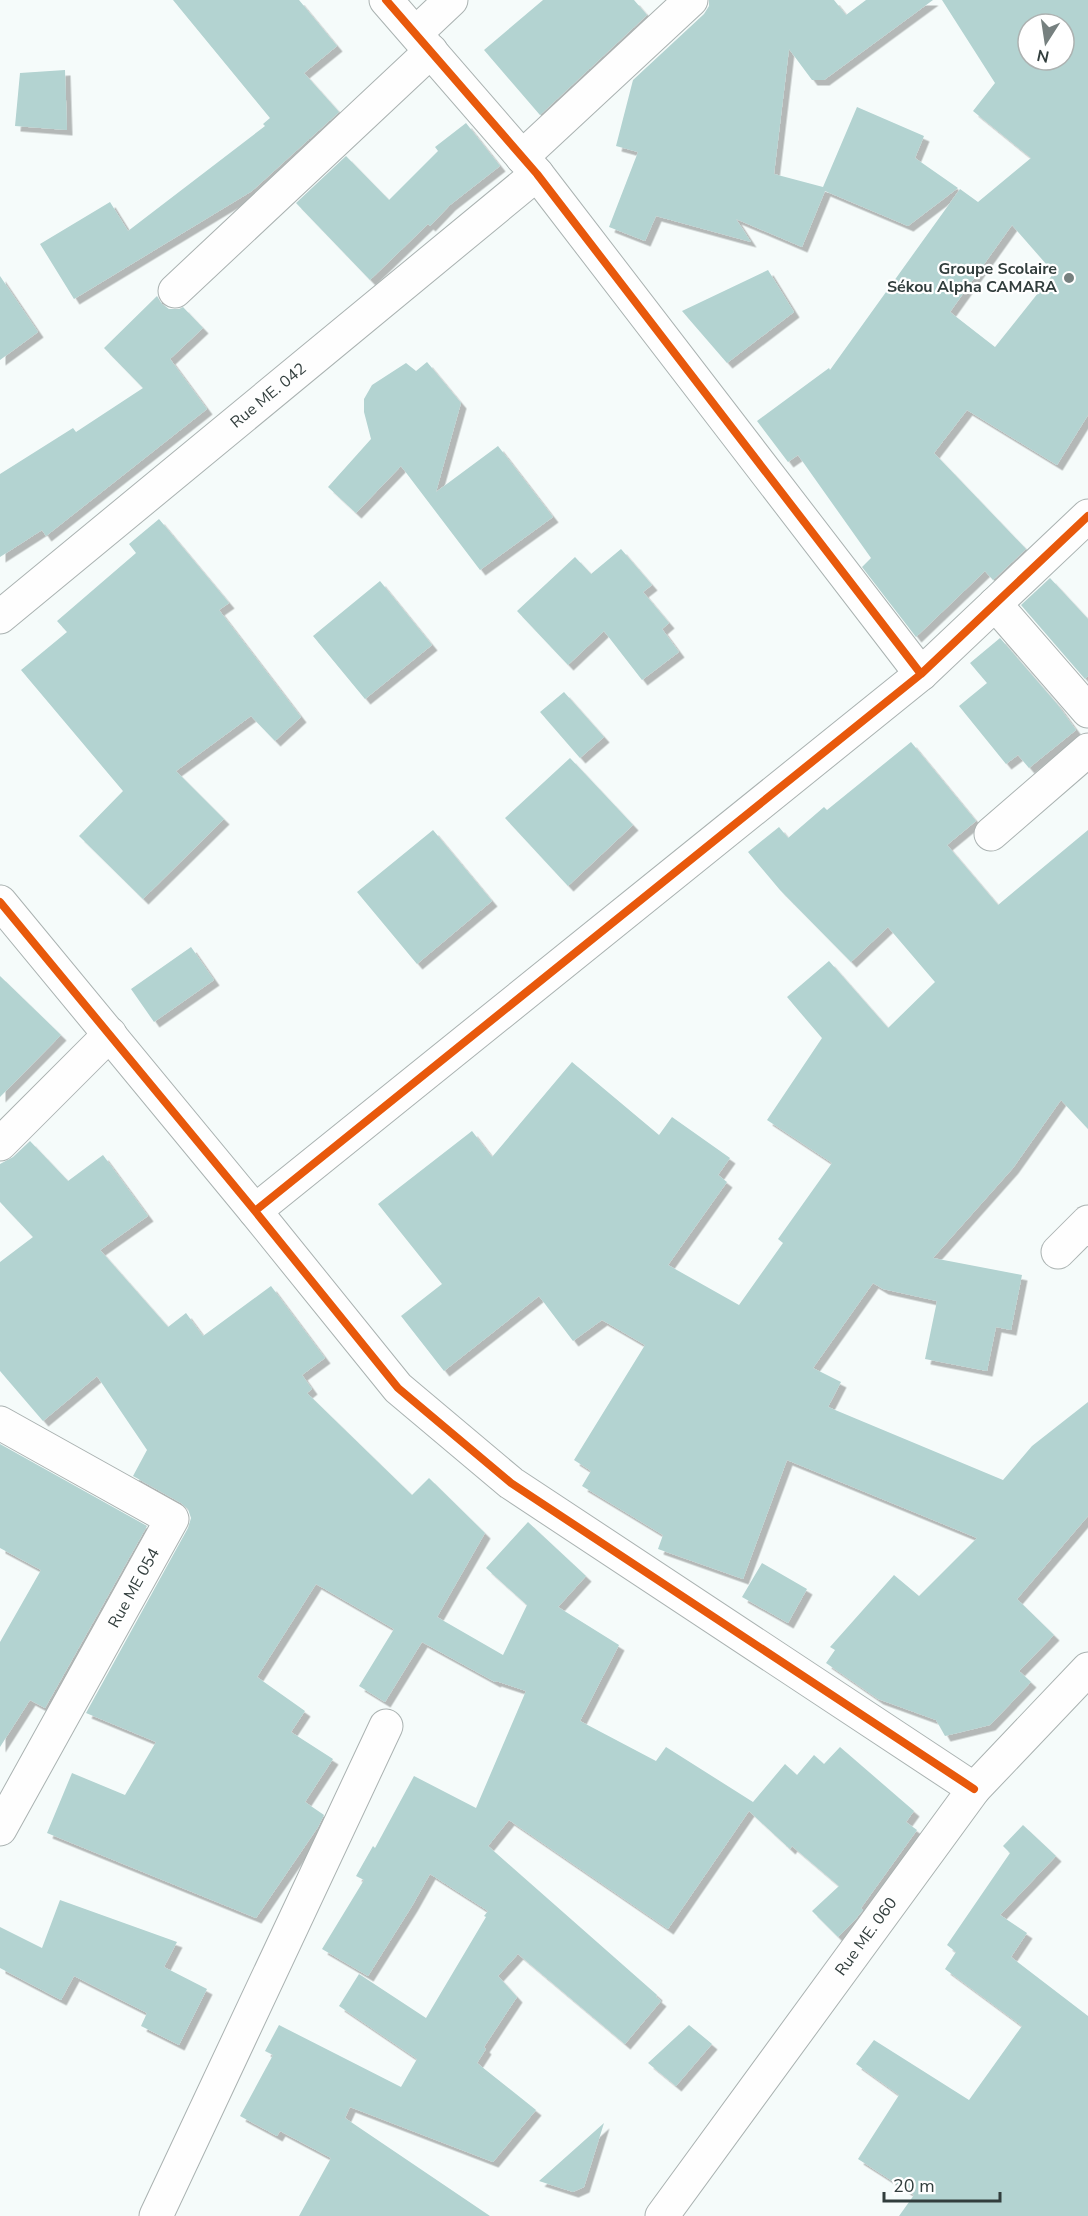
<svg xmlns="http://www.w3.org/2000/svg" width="1088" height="2216" viewBox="0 0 1088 2216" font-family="'Nunito Sans',sans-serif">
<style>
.building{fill:#b3d3d1;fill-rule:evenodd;filter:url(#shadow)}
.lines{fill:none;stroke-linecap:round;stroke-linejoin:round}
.minor-casing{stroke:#aab2b1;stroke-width:35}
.minor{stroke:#fefefe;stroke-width:33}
.cycleway-casing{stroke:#fff;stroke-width:11}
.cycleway{stroke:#e8590c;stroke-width:8}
.poi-dot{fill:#76807f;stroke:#fff;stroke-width:2}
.labels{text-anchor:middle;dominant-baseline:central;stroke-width:4.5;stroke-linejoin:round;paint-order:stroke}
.poi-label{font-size:16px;font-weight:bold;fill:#323e3d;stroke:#fff;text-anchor:end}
.street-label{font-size:16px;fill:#323e3d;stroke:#fff}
</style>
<defs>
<filter id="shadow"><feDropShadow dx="5.5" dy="5.5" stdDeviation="0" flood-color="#0004"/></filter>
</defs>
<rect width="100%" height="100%" fill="#f5fbfa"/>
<path class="building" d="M 173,0 L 299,0 L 337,46 L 304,73 L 339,112 L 252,191 L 74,299 L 40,244 L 110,202 L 128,231 L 265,126 L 263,124 L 270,118 Z
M 543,0 L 634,0 L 647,15 L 540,115 L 484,50 Z
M 709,0 L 834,0 L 846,15 L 866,0 L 933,0 L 824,80 L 812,80 L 789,49 L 774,174 L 823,187 L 857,107 L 924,136 L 915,158 L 958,188 L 908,226 L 825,191 L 802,247 L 736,219 L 751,242 L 656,216 L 645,241 L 609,227 L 638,152 L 616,146 L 633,80 L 704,14 L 709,6 Z
M 942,0 L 1088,0 L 1088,415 L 1057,465 L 967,410 L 934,453 L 1026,549 L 993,580 L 985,571 L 916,637 L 862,567 L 871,558 L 798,455 L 788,462 L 757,421 L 829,368 L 830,370 L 960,189 L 978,202 L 1031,158 L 973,111 L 995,83 ZM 1028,24 L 1064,24 L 1064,60 L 1028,60 ZM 1012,225 L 1054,273 L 995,347 L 950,312 Z
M 65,70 L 67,130 L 15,126 L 20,73 Z
M 466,123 L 500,166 L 450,205 L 430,226 L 428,224 L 370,280 L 296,203 L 346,156 L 389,200 L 438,151 L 435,147 Z
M 768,270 L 794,312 L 727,363 L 682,311 Z
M 0,276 L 38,332 L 0,360 Z
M 157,296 L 162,304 L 169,309 L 179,309 L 183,307 L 203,328 L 170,359 L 207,409 L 46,536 L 42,530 L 0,557 L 0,474 L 73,428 L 76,432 L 143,388 L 104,348 Z
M 427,362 L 461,403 L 436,492 L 498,446 L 553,517 L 480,570 L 401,466 L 356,513 L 328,487 L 371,439 L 364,412 L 364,399 L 372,385 L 406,363 L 416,371 Z
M 159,519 L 229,603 L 219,610 L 301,717 L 275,741 L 251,716 L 176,771 L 224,819 L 143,899 L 79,836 L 123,791 L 21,670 L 67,632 L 57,621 L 136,553 L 129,544 Z
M 621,549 L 652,585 L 643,592 L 669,623 L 662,629 L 679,652 L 642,680 L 604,631 L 568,665 L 517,611 L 575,557 L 591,574 Z
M 1050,578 L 1088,619 L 1088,676 L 1085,679 L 1021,605 Z
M 380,581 L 432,645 L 365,699 L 313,636 Z
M 1000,638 L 1057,704 L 1076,730 L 1029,768 L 1018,755 L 1006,764 L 959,706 L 987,683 L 970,663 Z
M 564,692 L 604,737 L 580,758 L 540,712 Z
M 911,742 L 976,821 L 947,845 L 998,905 L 1088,830 L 1088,1129 L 1061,1100 L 1013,1168 L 933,1258 L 1022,1275 L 1011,1330 L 996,1327 L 987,1371 L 925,1359 L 937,1301 L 883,1289 L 873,1283 L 813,1368 L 841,1382 L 828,1407 L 1003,1480 L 1032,1446 L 1088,1402 L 1088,1516 L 1017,1599 L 1054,1635 L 1019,1671 L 1031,1682 L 990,1725 L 945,1736 L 936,1720 L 878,1699 L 826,1663 L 835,1650 L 830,1647 L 894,1575 L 919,1596 L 977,1538 L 787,1460 L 743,1579 L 658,1549 L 663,1535 L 582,1486 L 591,1471 L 574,1460 L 645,1345 L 602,1320 L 573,1341 L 539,1296 L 444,1371 L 401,1316 L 442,1284 L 378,1204 L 472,1131 L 492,1157 L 572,1062 L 659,1135 L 672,1117 L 730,1158 L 718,1175 L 727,1182 L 668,1265 L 739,1305 L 783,1243 L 778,1239 L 832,1163 L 767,1120 L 822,1038 L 787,997 L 829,961 L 888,1028 L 935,982 L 888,927 L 851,962 L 780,890 L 748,852 L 779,827 L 788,838 L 824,807 L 827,810 Z
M 570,758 L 633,825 L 568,886 L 505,818 Z
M 433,830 L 492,901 L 417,964 L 357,892 Z
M 191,947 L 214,980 L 154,1022 L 131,989 Z
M 0,976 L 61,1035 L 0,1097 Z
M 30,1141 L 68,1181 L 103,1155 L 148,1216 L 100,1250 L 168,1327 L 186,1313 L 203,1336 L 271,1286 L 325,1358 L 302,1375 L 312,1389 L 307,1393 L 412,1495 L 429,1478 L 485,1533 L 437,1617 L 503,1655 L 527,1605 L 486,1568 L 528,1522 L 586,1576 L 558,1607 L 619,1645 L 580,1721 L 656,1761 L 666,1747 L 753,1802 L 785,1764 L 797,1775 L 814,1755 L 824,1764 L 840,1747 L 914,1811 L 906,1822 L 917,1830 L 861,1908 L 863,1910 L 854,1921 L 838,1937 L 812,1911 L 839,1886 L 792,1846 L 790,1849 L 749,1811 L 668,1929 L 509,1820 L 488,1846 L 657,1995 L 656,1997 L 661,2001 L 625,2044 L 518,1954 L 498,1976 L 517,1997 L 484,2047 L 486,2049 L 477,2063 L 536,2110 L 493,2162 L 350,2107 L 345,2118 L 490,2216 L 299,2216 L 331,2158 L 280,2131 L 277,2136 L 240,2116 L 273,2055 L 265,2051 L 279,2025 L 401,2087 L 417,2059 L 339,2006 L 359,1974 L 426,2018 L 486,1917 L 484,1916 L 488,1911 L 430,1874 L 412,1906 L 368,1976 L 322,1949 L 364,1880 L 356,1876 L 373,1846 L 375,1848 L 414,1776 L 476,1808 L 526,1691 L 496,1681 L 495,1682 L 422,1642 L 385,1702 L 359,1686 L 394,1629 L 316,1584 L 257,1677 L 305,1711 L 291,1732 L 333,1759 L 305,1802 L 324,1815 L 318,1827 L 256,1918 L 47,1833 L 72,1773 L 125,1795 L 156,1742 L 86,1713 L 188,1528 L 191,1518 L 188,1509 L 181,1503 L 133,1476 L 147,1450 L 97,1376 L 43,1421 L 0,1371 L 0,1262 L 33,1237 L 0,1202 L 0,1164 L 13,1157 Z
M 0,1444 L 147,1526 L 45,1708 L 30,1700 L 0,1747 L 0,1642 L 41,1570 L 0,1548 Z
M 762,1563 L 807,1589 L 788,1623 L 742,1597 Z
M 1023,1825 L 1056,1856 L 1000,1915 L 1027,1933 L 1011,1957 L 1088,2016 L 1088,2216 L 899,2216 L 914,2195 L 858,2159 L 899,2095 L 856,2064 L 874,2040 L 969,2100 L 1022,2026 L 945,1969 L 956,1952 L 947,1945 L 1010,1853 L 1003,1846 Z
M 60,1900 L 177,1942 L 164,1967 L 207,1989 L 179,2045 L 141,2026 L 147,2013 L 74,1976 L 61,2000 L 0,1968 L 0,1927 L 42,1948 Z
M 689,2025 L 712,2044 L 676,2086 L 648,2063 Z
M 604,2123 L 584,2187 L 573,2192 L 539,2181 Z"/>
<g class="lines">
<defs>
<g id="minor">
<path d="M 386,0 L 537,174 L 921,674"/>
<path d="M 416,33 L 451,0"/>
<path d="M 522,157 L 691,0"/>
<path d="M 175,291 L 431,51"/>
<path d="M 995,604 L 1088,711"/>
<path id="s1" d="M 0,617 L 537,174"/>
<path d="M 991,834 L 1088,750"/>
<path d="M 0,902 L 255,1211 L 398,1388 L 511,1483 L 974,1789"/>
<path d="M 0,1144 L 110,1034"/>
<path d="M 255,1211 L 921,674 L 1088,516"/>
<path d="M 1058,1252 L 1088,1222"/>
<path d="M 0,1423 L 172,1519 L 0,1829"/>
<path d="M 156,2216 L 386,1726"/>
<path id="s2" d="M 662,2216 L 974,1789 L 1088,1669"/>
</g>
</defs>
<use href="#minor" class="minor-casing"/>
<use href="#minor" class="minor"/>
<defs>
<path id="cycleway" d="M 386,0 L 537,174 L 921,674
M 0,902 L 255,1211 L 398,1388 L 511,1483 L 974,1789
M 255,1211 L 921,674 L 1088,516"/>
</defs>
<use href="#cycleway" class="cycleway-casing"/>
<use href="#cycleway" class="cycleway"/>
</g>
<circle class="poi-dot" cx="1069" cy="278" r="6"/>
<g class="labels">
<g class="poi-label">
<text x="1057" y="269">Groupe Scolaire<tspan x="1057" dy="18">Sékou Alpha CAMARA</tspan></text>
</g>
<g class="street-label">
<text stroke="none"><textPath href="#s1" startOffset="348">Rue ME. 042</textPath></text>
<text transform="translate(134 1588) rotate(-61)">Rue ME 054</text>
<text stroke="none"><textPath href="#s2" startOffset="346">Rue ME. 060</textPath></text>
</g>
</g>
<g transform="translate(1046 42) rotate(192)"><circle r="28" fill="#ffffff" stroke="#adb2b1" stroke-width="1.5"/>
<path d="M0-4.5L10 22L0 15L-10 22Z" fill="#76807f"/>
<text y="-9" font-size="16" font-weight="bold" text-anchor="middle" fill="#323e3d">N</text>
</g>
<path d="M884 2192v9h116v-9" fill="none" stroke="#323e3d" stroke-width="3"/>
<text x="893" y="2192" font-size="18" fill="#323e3d" stroke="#ffffff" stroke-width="4.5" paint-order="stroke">20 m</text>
</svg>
